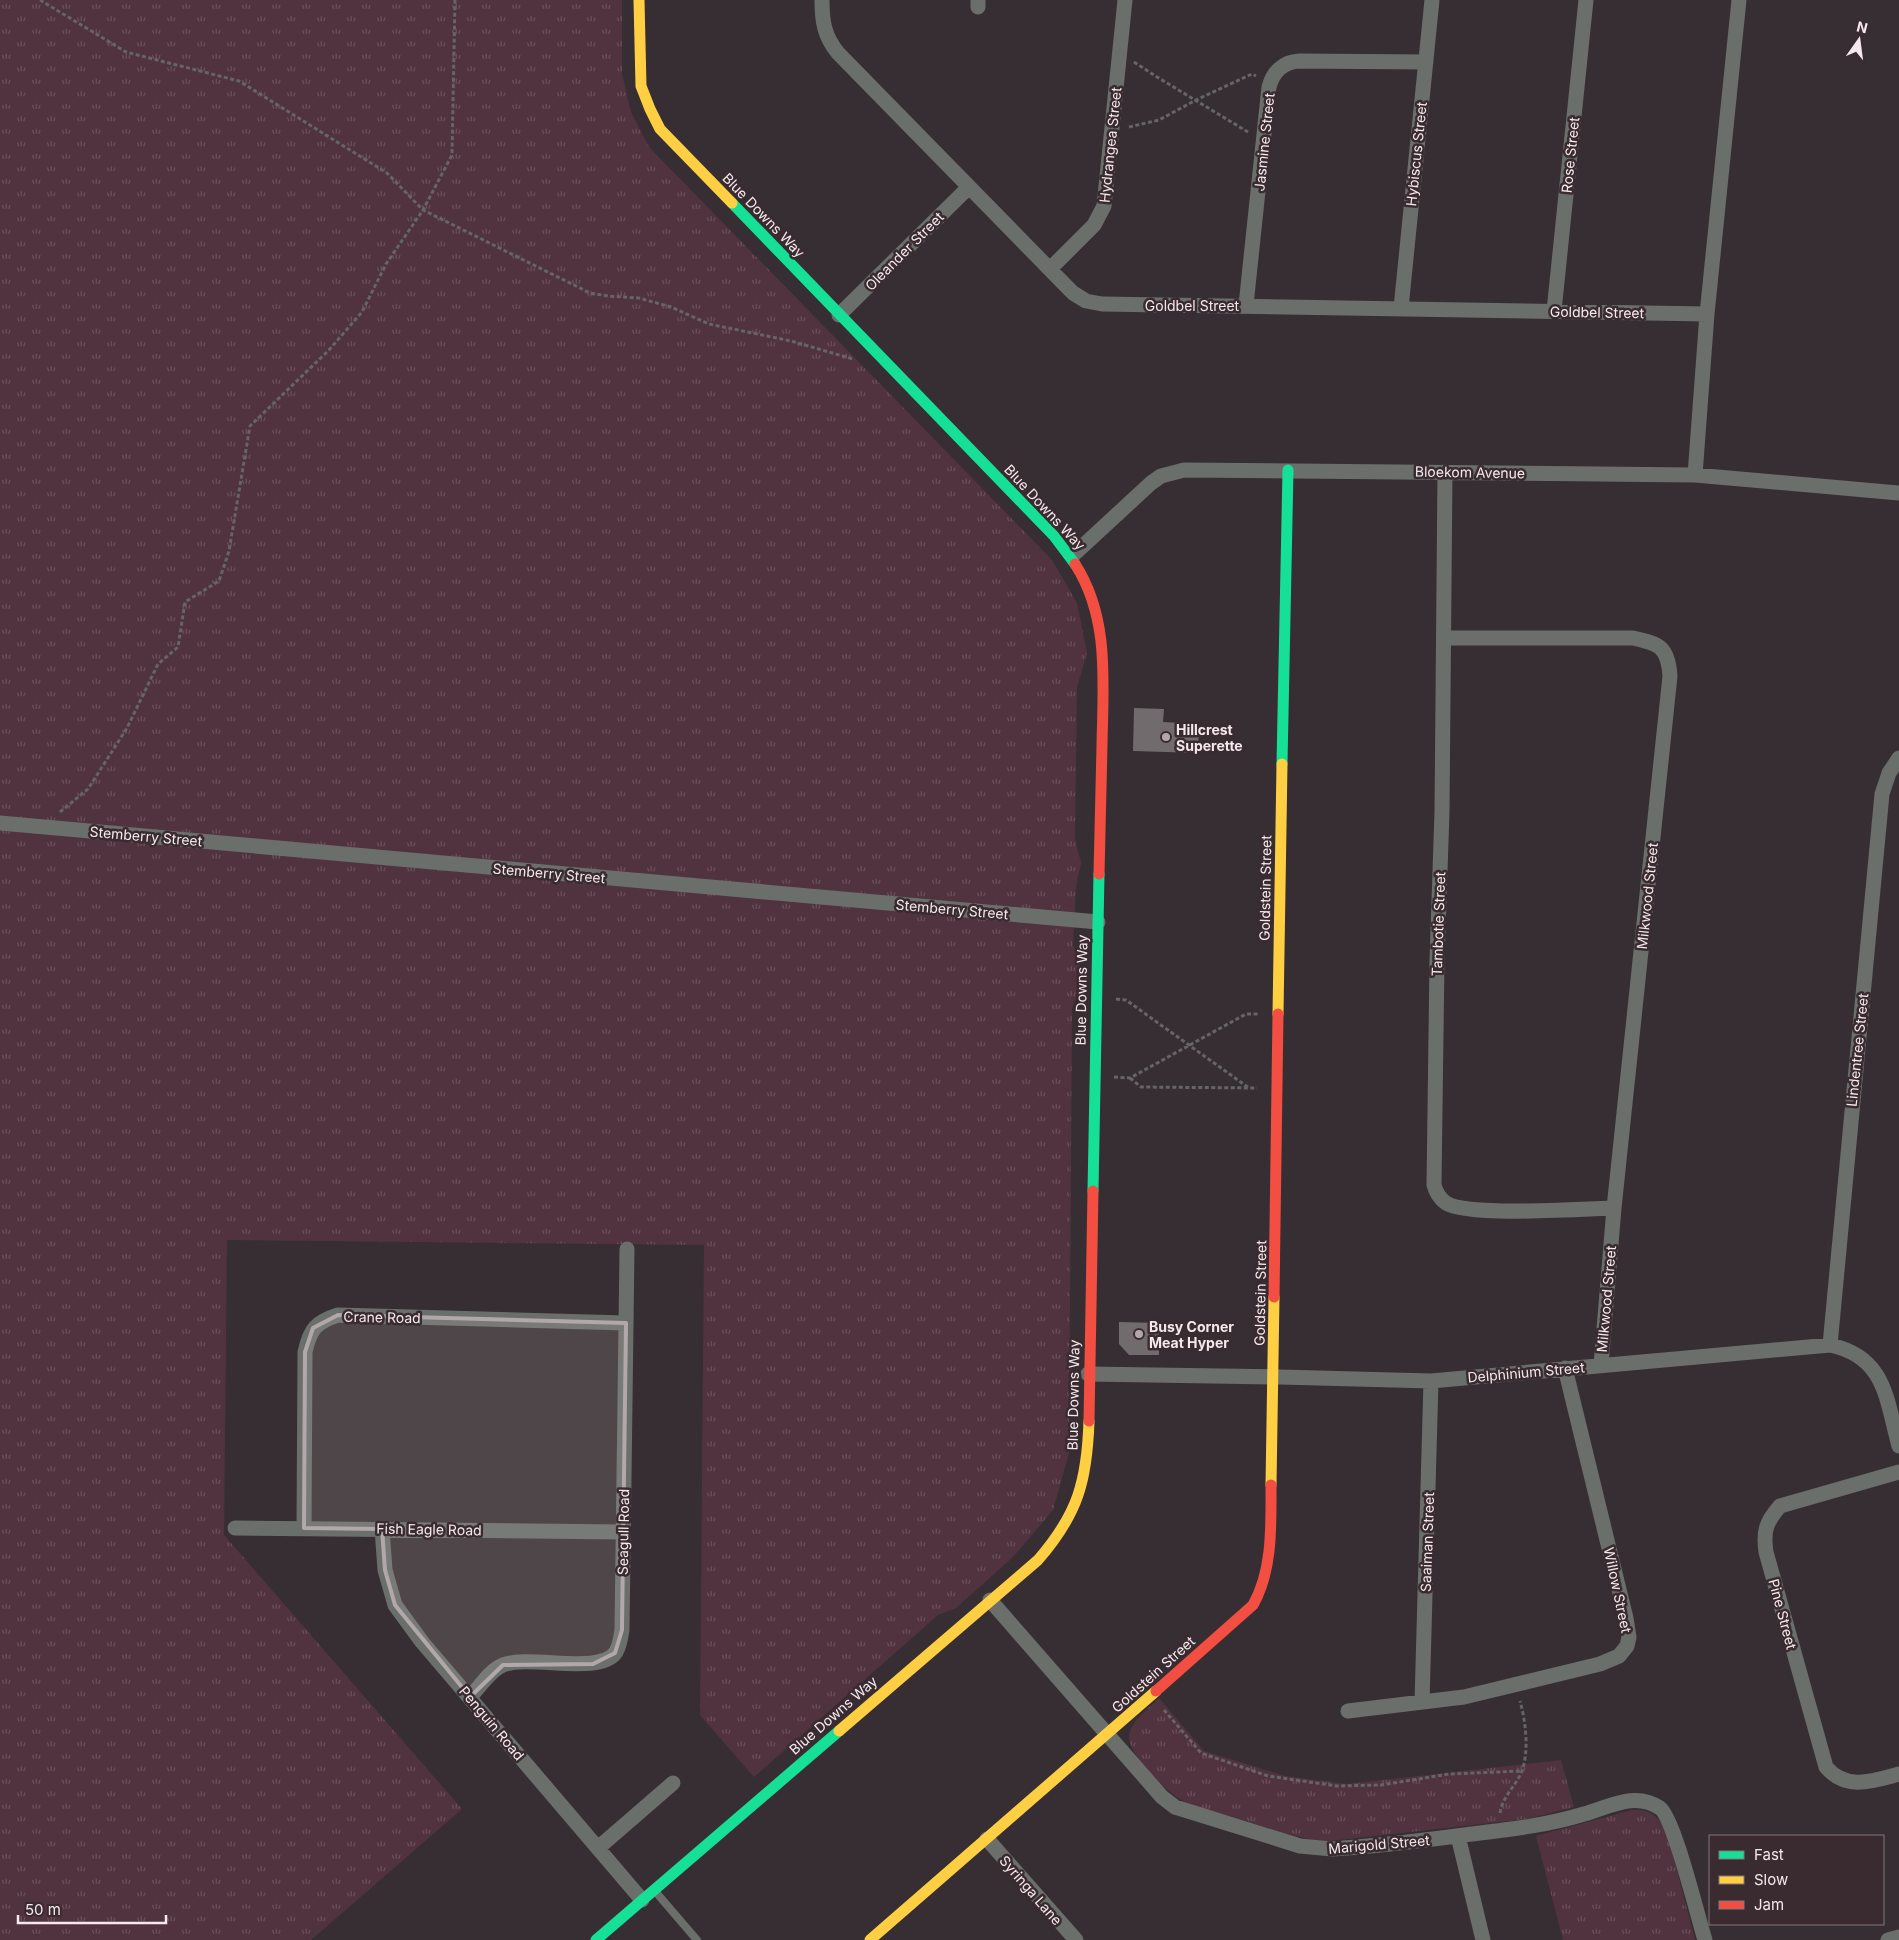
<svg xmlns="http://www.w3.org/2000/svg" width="1899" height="1940" viewBox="0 0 1899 1940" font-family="Inter,sans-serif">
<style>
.grass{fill:url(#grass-tufts)}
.building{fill:#726b6e}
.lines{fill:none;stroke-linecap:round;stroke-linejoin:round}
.path{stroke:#656564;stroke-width:3;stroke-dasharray:4 2.5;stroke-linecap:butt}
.lane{stroke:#6a6f6b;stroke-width:8}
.street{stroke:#6a6f6b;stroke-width:15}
.fast{stroke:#16e098;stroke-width:11}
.slow{stroke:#ffcf43;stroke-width:11}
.jam{stroke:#f24e42;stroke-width:11}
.marked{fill:#b2a8ac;fill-opacity:0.2;stroke:#b2a8ac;stroke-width:4;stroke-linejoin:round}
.poi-dot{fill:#b2a8ac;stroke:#3a2b31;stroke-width:2}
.labels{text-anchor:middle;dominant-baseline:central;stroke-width:5;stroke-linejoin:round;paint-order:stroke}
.street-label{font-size:14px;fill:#f4e9ed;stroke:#3a2b31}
.poi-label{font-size:14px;font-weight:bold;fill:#f4e9ed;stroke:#3a2b31;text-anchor:start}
</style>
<defs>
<pattern id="grass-tufts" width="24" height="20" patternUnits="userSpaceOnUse" patternTransform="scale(1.25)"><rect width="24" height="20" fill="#51323f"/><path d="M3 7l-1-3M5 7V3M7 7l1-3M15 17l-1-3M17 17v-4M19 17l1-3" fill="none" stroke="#6b505b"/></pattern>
</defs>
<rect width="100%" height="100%" fill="#362e32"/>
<path class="grass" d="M 0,0 L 622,0 L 622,74 L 631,112 L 649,147 L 1052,560 L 1077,603 L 1087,653 L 1077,687 L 1075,839 L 1081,863 L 1076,887 L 1073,945 L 1080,960 L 1079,987 L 1072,1009 L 1069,1453 L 1053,1510 L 1013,1557 L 956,1608 L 938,1615 L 754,1777 L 700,1715 L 704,1245 L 227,1240 L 224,1535 L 462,1809 L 311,1940 L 0,1940 Z
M 1159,1698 L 1204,1751 L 1285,1776 L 1347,1784 L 1561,1760 L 1574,1807 L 1527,1819 L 1330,1841 C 1298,1840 1266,1827 1234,1817 C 1217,1812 1197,1808 1180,1799 C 1164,1790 1129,1755 1129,1736 C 1130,1721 1150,1708 1159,1698 Z
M 1632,1810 C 1649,1808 1656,1816 1666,1828 L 1695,1940 L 1563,1940 L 1536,1836 Z"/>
<path class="building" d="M 1134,708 L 1164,709 L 1163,722 L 1199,724 L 1198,753 L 1133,751 Z
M 1119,1322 L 1159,1323 L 1159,1355 L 1129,1355 L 1119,1344 Z"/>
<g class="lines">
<path class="path" d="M 40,0 L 126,52 L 239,81 L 387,173 L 423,210 L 590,293 L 608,296 L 639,298 L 671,307 L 709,324 L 791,341 L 853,359
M 1134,62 L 1157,77 L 1248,132
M 1129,127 L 1159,120 L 1196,100 L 1252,74 L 1256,76
M 60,812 L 88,789 L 127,728 L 158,664 L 178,647 L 185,602 L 219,581 L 229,551 L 250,426 L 329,350 L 362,312 L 386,264 L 423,210 L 452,155 L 455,0
M 1116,999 L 1126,1000 L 1249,1088
M 1114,1077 L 1130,1078 L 1246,1014 L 1258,1014
M 1130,1078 L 1141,1087 L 1257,1088
M 1164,1710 L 1201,1753 L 1268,1776 L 1337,1786 L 1381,1785 L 1449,1774 L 1522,1771
M 1500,1813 C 1502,1797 1516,1786 1522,1771 C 1529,1751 1526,1722 1520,1701"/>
<path class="lane" d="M 654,1890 L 697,1940"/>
<path class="street" d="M 822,0 C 822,21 824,36 838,53 L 1073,293 L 1086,301 L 1102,304 L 1707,314
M 978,7 L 978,0
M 1050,269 L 1094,225 L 1104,206 L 1125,0
M 1246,305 L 1269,87 C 1273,72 1283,62 1299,61 L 1426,62
M 1401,308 L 1432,0
M 1554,311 L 1586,0
M 839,315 L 969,187
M 1445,472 L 1442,812 L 1437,960 L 1434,1185 C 1436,1193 1439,1198 1446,1203 C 1467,1217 1583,1209 1614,1208
M 1695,475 L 1707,314 L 1739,0
M 1072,556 L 1151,483 L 1161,476 L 1184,470 L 1695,475 L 1899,493
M 1444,638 L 1633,638 C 1660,644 1668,647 1670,676 L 1614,1208 L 1601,1365
M 0,823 L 1098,922
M 1830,1345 L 1882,794 L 1889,773 L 1899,758
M 1088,1374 L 1280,1377 L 1431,1381 L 1830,1345 C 1886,1357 1886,1399 1899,1446
M 1899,1472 L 1780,1506 C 1766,1522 1763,1531 1766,1552 L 1826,1767 C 1846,1791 1873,1781 1899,1774
M 235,1528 L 623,1532
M 304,1528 L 305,1352 C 310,1329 316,1322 338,1315 L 626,1323
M 382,1529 L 385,1570 L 395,1605 L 422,1642 L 642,1900
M 990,1600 L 1162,1797 L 1175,1807 L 1300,1846 L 1332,1849 C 1376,1846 1420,1841 1464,1835 C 1505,1830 1545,1826 1584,1814 C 1609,1807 1635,1791 1660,1808 C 1674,1818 1698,1918 1705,1940
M 470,1697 C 480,1687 490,1670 503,1665 C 530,1654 600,1676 616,1652 C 620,1645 621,1637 622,1630 L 627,1249
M 1422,1702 L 1431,1381
M 1348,1711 L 1464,1697 L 1600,1664 L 1619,1656 L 1627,1646 L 1629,1637 L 1626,1618 L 1565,1368
M 1458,1836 L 1483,1940
M 987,1839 L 1076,1940
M 598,1848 L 673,1783
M 1888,1940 L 1899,1937"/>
<path class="fast" d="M 732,203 L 1054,536 L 1075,564
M 1282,764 L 1288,470
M 1093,1191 L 1099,874
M 596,1940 L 839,1731"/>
<path class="slow" d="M 639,0 L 641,86 L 650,109 L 660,129 L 732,203
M 1278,1014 L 1282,764
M 1271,1485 L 1274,1297
M 839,1731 L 1038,1560 C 1078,1514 1087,1481 1089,1421
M 870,1940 L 1156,1691"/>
<path class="jam" d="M 1075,564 C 1110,618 1103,683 1102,745 C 1101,788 1100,831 1099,874
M 1274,1297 L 1278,1014
M 1089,1421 L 1093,1191
M 1156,1691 L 1253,1605 C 1273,1570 1271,1524 1271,1485"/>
</g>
<path class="marked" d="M 338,1315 L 626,1323 L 622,1630 L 615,1653 L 593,1664 L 503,1665 L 470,1697 L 395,1605 L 385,1570 L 382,1529 L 304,1528 L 305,1352 L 313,1328 Z"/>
<g class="poi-dot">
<circle cx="1166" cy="737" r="5"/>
<circle cx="1139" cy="1334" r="5"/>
</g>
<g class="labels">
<g class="street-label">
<text transform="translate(1264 142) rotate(-84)">Jasmine Street</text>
<text transform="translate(1110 145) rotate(-84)">Hydrangea Street</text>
<text transform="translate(1416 154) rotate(-84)">Hybiscus Street</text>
<text transform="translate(1570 155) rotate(-84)">Rose Street</text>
<text transform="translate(764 215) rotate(46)">Blue Downs Way</text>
<text transform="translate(904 251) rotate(-45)">Oleander Street</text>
<text x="1192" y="305">Goldbel Street</text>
<text transform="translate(1597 312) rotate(1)">Goldbel Street</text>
<text transform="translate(1470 472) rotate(1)">Bloekom Avenue</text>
<text transform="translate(1045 507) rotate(47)">Blue Downs Way</text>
<text transform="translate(146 836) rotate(5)">Stemberry Street</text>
<text transform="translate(549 873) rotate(5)">Stemberry Street</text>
<text transform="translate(1265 888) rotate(-89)">Goldstein Street</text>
<text transform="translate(1647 896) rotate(-84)">Milkwood Street</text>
<text transform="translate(952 909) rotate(5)">Stemberry Street</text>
<text transform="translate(1438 924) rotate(-88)">Tambotie Street</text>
<text transform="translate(1081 990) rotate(-89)">Blue Downs Way</text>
<text transform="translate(1857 1050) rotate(-84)">Lindentree Street</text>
<text transform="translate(1260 1293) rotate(-89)">Goldstein Street</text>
<text transform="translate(1606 1299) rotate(-85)">Milkwood Street</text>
<text transform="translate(382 1317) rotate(1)">Crane Road</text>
<text transform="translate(1526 1372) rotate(-5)">Delphinium Street</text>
<text transform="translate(1073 1395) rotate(-89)">Blue Downs Way</text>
<text transform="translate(429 1529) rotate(1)">Fish Eagle Road</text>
<text transform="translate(623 1532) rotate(-89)">Seagull Road</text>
<text transform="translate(1427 1542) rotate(-88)">Saaiman Street</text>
<text transform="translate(1618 1590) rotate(78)">Willow Street</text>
<text transform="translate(1783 1614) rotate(75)">Pine Street</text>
<text transform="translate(1153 1674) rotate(-42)">Goldstein Street</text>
<text transform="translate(833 1715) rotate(-41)">Blue Downs Way</text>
<text transform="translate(492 1723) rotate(50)">Penguin Road</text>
<text transform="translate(1379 1844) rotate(-5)">Marigold Street</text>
<text transform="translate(1031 1890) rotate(49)">Syringa Lane</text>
</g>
<g class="poi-label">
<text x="1176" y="729">Hillcrest<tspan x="1176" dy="16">Superette</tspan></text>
<text x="1149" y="1326">Busy Corner<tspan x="1149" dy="16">Meat Hyper</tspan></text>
</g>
</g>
<rect x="1709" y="1835" width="175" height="90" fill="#3a2b31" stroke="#84777c"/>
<rect x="1719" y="1851" width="25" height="8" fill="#16e098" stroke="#84777c"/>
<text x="1754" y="1860" font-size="15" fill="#f4e9ed">Fast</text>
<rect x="1719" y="1876" width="25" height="8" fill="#ffcf43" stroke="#84777c"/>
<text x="1754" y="1885" font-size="15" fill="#f4e9ed">Slow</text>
<rect x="1719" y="1901" width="25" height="8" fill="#f24e42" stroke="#84777c"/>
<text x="1754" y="1910" font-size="15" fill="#f4e9ed">Jam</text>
<g transform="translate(1859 40) rotate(14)" stroke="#3a2b31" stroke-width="4" paint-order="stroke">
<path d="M0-4L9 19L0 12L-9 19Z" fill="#f4e9ed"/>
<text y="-8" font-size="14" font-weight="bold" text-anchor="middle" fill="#f4e9ed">N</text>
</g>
<path d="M18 1915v8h148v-8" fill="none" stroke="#f4e9ed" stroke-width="2.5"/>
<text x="25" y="1915" font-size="15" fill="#f4e9ed" stroke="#3a2b31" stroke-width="4" paint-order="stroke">50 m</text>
</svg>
